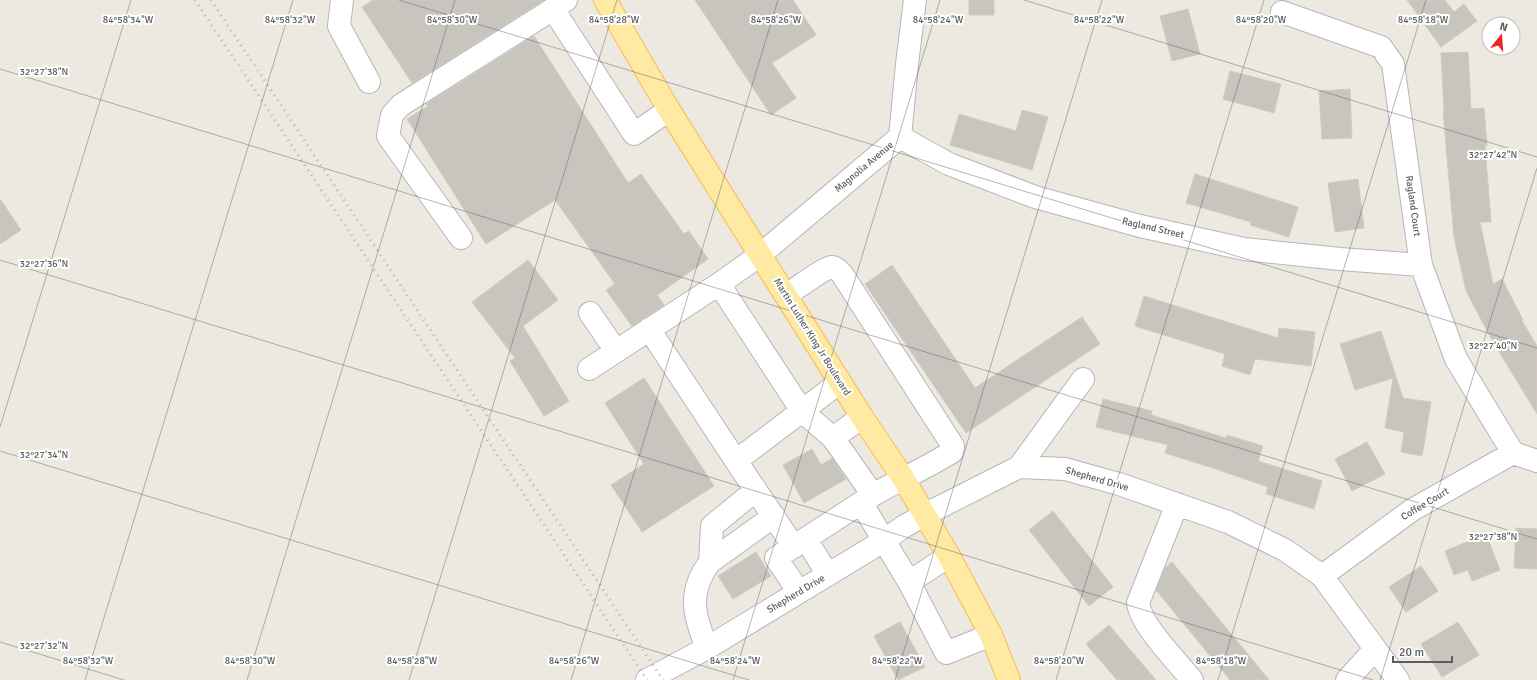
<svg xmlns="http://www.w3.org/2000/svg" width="1537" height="680" viewBox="0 0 1537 680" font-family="Signika,sans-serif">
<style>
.building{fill:#c8c4be;stroke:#d2cabf}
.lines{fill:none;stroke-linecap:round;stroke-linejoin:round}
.minor-casing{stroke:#b3b7bc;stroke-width:24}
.major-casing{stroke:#f5bc51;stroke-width:24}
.minor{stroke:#fff;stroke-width:22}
.major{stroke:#ffeaa3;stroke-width:22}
.rail{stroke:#b2b3b3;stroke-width:3;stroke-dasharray:1 5;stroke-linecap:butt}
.ticks{fill:none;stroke:#595e62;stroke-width:1;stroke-opacity:0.45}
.labels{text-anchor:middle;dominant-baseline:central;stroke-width:4;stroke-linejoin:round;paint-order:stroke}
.street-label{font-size:10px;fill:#595e62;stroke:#fff}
.ticks-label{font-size:10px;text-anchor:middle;fill:#595e62;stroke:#fff;stroke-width:4;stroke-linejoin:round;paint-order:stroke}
</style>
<rect width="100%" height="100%" fill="#ede9e0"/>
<path class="building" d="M 373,0 L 544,0 L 412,83 L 362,7 Z
M 695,0 L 793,0 L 816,35 L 772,63 L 796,98 L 771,115 Z
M 969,0 L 994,0 L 994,15 L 969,15 Z
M 1407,0 L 1445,0 L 1454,12 L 1464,4 L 1477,21 L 1441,47 Z
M 1188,9 L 1200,54 L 1172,61 L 1160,16 Z
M 534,36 L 628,183 L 641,174 L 684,234 L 689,231 L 708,259 L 657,295 L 664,305 L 632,326 L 606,290 L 615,284 L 555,200 L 486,244 L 407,119 L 428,106 L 426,104 Z
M 1468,52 L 1471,109 L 1484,108 L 1487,145 L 1485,146 L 1491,222 L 1480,222 L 1493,284 L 1502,279 L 1523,320 L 1522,321 L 1537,346 L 1537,414 L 1492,340 L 1466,291 L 1454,237 L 1443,111 L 1444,111 L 1441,53 Z
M 1230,71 L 1281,84 L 1274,113 L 1223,99 Z
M 1350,89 L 1352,138 L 1322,139 L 1319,91 Z
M 1022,110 L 1048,117 L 1032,170 L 950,145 L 959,114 L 1016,131 Z
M 1195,174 L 1298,207 L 1289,237 L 1250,225 L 1251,222 L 1186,203 Z
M 1358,179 L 1364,228 L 1335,232 L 1328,183 Z
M 0,199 L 21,230 L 0,244 Z
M 528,260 L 558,300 L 523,326 L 569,401 L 544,416 L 510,361 L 515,358 L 472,302 Z
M 892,265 L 975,388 L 1082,317 L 1100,344 L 966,433 L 865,284 Z
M 1144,296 L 1278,338 L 1279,328 L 1315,332 L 1311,366 L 1255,359 L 1250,375 L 1222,366 L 1225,354 L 1135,326 Z
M 1381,331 L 1403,398 L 1431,402 L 1422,456 L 1401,452 L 1404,432 L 1385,428 L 1393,378 L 1355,390 L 1340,344 Z
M 644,378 L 714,486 L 642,532 L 611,485 L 644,464 L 605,403 Z
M 1103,399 L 1152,411 L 1151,415 L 1226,438 L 1227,435 L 1263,446 L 1258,461 L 1322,481 L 1314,509 L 1266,494 L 1268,487 L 1216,469 L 1165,453 L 1168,445 L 1096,427 Z
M 1367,442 L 1385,474 L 1352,491 L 1335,459 Z
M 812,449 L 821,465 L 832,458 L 846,479 L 804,503 L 783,465 Z
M 1053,511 L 1113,587 L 1089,606 L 1029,530 Z
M 1516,528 L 1537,529 L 1537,569 L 1514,568 Z
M 1486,534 L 1500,570 L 1472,581 L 1468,570 L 1454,575 L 1445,551 Z
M 756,552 L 771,576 L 733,599 L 718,576 Z
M 1172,562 L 1269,680 L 1230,680 L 1156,590 L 1165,568 Z
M 1421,566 L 1438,591 L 1406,612 L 1389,587 Z
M 900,622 L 925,667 L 898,680 L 874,636 Z
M 1458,622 L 1479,655 L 1442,677 L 1421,644 Z
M 1109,625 L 1156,680 L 1117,680 L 1086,644 Z"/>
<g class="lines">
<defs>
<path id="minor" d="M 342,0 L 339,26 L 369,82
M 566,0 L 553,9 L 634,134 L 669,110
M 1282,12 L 1381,47 L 1393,64 L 1421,265 L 1456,359 L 1513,453
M 900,137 L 949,164 L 1035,197 L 1140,226 L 1244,249 L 1340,259 L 1421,265
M 461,238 L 388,136 L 392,115 L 401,105 L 553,9
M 719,284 L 802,411 L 833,438
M 786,295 C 795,290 823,268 832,267 C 836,267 839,271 842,274 L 953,446 L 952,452 C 926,468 899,480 873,495 L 833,438 L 862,417
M 590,313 L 616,351
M 649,329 L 736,461 L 840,382
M 589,369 L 719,284 L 760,255 L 900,137 L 907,64 L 915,0
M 736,461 L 794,547
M 1019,467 L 1083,379
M 862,504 L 909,582 L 946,653 L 991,635
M 1177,504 L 1138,603 C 1141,626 1177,661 1192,680
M 806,539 L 828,575
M 710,562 L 712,526 L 756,490
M 1322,576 L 1412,510 L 1513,453 L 1537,461
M 909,582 L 949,556
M 799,592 L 776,558 L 873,495
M 707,648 C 694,616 687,592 710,562 L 774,516
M 647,680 L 707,648 L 885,540 L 903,527 L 924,515 L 1019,467 L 1065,469 L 1119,484 L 1228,522 L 1285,550 L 1322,576 L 1398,680
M 1347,680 L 1375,649"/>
<path id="major" d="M 605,0 L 669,110 L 862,417 L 903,478 L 949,556 L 991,635 L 1009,680"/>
</defs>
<use href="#minor" class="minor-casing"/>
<use href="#major" class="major-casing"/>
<use href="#minor" class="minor"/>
<use href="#major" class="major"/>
<path class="rail" d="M 195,0 L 647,680
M 211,0 L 663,680"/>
</g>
<path class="ticks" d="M 399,0 L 1537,348M 1024,0 L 1537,157M 0,69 L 1537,539M 0,260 L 1373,680M 0,427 L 131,0M 0,451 L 749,680M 0,642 L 124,680M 85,680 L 293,0M 247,680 L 455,0M 409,680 L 617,0M 571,680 L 778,0M 733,680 L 940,0M 895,680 L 1102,0M 1056,680 L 1264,0M 1218,680 L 1426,0M 1380,680 L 1537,168"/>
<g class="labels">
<g class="street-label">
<text transform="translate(864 167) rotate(-40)">Magnolia Avenue</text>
<text transform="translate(1413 206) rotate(82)">Ragland Court</text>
<text transform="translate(1153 228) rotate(13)">Ragland Street</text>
<text transform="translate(812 337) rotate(58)">Martin Luther King Jr Boulevard</text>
<text transform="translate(1097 479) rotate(16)">Shepherd Drive</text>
<text transform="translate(1425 504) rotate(-31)">Coffee Court</text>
<text transform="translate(796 594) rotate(-31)">Shepherd Drive</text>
</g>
</g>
<g class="ticks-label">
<text x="128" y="23">84°58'34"W</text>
<text x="290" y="23">84°58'32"W</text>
<text x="452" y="23">84°58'30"W</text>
<text x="614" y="23">84°58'28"W</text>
<text x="776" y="23">84°58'26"W</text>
<text x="938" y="23">84°58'24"W</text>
<text x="1099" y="23">84°58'22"W</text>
<text x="1261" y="23">84°58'20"W</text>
<text x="1423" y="23">84°58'18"W</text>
<text x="44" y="75">32°27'38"N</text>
<text x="1493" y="158">32°27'42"N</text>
<text x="44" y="267">32°27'36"N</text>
<text x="1493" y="349">32°27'40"N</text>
<text x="44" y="458">32°27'34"N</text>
<text x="1493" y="540">32°27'38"N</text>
<text x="44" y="649">32°27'32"N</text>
<text x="88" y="664">84°58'32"W</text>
<text x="250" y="664">84°58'30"W</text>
<text x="412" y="664">84°58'28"W</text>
<text x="574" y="664">84°58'26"W</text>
<text x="735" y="664">84°58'24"W</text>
<text x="897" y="664">84°58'22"W</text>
<text x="1059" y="664">84°58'20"W</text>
<text x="1221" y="664">84°58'18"W</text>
</g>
<g transform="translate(1501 36) rotate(17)"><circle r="19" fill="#ffffff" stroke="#bdbfc0"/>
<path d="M0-3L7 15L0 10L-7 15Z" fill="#ee2725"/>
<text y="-6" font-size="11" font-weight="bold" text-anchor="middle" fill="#595e62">N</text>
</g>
<path d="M1393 656v6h59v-6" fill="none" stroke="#595e62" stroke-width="2"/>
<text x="1399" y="656" font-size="12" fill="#595e62" stroke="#ffffff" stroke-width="3" paint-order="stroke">20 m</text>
</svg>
